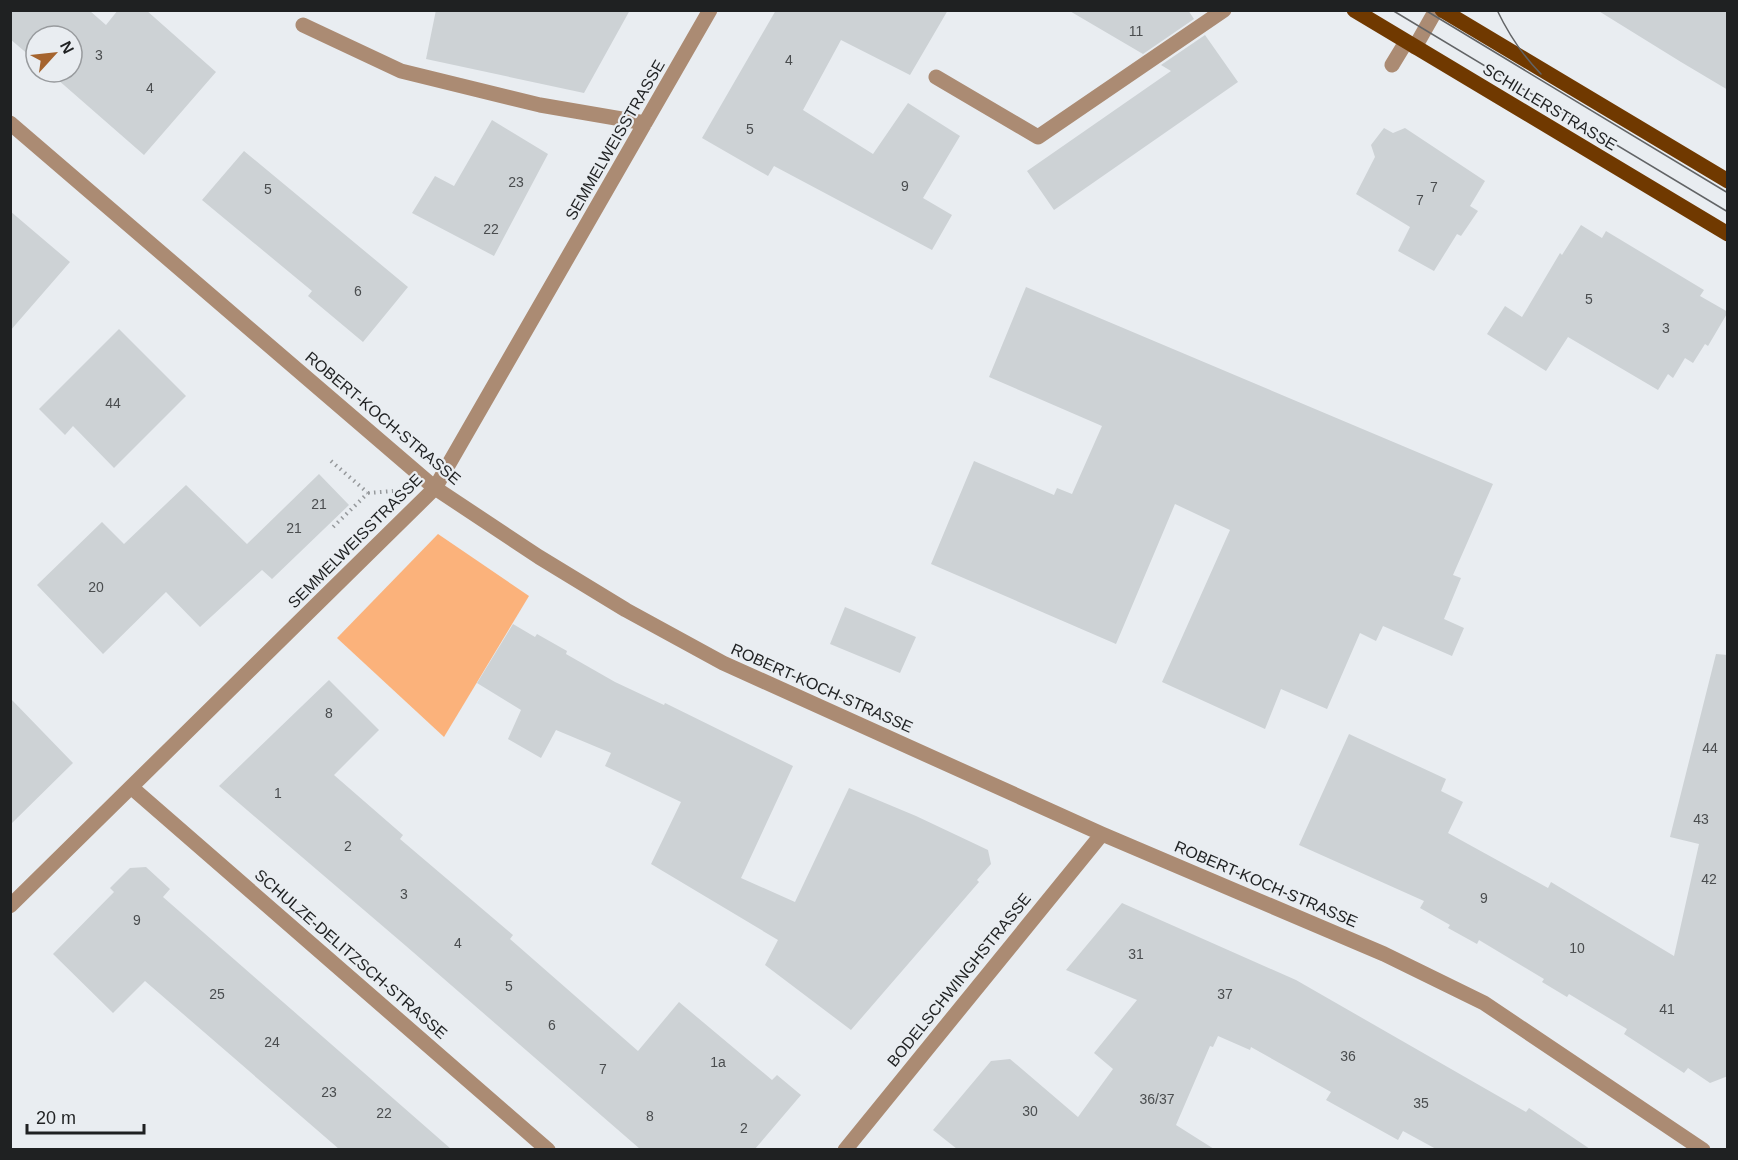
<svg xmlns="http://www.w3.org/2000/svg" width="1738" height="1160" viewBox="0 0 1738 1160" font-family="Helvetica,sans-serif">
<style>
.green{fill:#fbb27b}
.building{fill:#cdd2d5}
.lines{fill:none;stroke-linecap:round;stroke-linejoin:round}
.path{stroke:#96999c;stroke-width:4;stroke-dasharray:1.5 4.5;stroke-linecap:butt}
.minor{stroke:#ab8b73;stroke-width:15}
.major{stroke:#703900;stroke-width:15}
.tram{stroke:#626466;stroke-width:1.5}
.labels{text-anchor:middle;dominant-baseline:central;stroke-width:4.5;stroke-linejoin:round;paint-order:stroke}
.number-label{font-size:14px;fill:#4a4d4f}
.street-label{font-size:16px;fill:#1f2122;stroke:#e9edf1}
</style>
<rect width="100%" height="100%" fill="#e9edf1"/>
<path class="green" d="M 438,534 L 529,596 L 444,737 L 337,638 Z"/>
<path class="building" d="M 10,10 L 90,11 L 106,25 L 118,10 L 146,10 L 216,72 L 144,155 L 49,72 L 72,72 L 72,36 L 36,36 L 36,61 L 10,39 Z
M 436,10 L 630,10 L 584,93 L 426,59 Z
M 776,10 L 948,10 L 910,75 L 841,40 L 803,110 L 873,154 L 908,103 L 960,136 L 923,198 L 952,215 L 932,250 L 774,166 L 768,176 L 702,138 Z
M 1068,10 L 1188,10 L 1194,19 L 1143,54 Z
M 1597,10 L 1728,10 L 1728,90 L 1681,62 Z
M 1205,35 L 1238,82 L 1054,210 L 1027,171 L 1171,71 L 1161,65 Z
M 492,120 L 548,154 L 494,256 L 412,213 L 435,176 L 454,186 Z
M 1384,128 L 1393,133 L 1405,128 L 1485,181 L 1470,206 L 1478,211 L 1461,236 L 1457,234 L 1434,271 L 1398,251 L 1410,227 L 1356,194 L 1375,157 L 1371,145 Z
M 244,151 L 408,287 L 363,342 L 308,296 L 312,291 L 202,200 Z
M 10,211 L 70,262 L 10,331 Z
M 1581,225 L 1602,238 L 1606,231 L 1704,290 L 1700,296 L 1728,312 L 1708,346 L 1705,344 L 1693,363 L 1685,358 L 1673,378 L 1668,374 L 1658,390 L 1568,337 L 1546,371 L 1487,334 L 1505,306 L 1522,317 L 1560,253 L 1562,255 Z
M 1026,287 L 1493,484 L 1453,575 L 1461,578 L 1444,619 L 1464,628 L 1452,656 L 1383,626 L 1376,641 L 1360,633 L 1327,709 L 1281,689 L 1265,729 L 1162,682 L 1230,530 L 1175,504 L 1116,644 L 931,564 L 974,461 L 1054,495 L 1057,488 L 1072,494 L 1102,426 L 989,377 Z
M 119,329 L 186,396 L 114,468 L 73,426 L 65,435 L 39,409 Z
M 319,474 L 349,505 L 272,579 L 262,570 L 200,627 L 166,592 L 103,654 L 37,585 L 102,522 L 124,544 L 186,485 L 247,544 Z
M 845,607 L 916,637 L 900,673 L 830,644 Z
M 513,624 L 535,637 L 537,634 L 567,651 L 566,654 L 615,682 L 664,705 L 665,703 L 793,766 L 741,878 L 795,902 L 849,788 L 916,816 L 988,850 L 991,864 L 977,880 L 979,882 L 851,1030 L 765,965 L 778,940 L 651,864 L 681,802 L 605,766 L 611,753 L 556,730 L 541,758 L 508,739 L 521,710 L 477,683 Z
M 1716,654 L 1728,655 L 1728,1076 L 1710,1083 L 1688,1068 L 1684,1073 L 1624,1034 L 1627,1029 L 1569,994 L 1567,997 L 1542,982 L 1544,979 L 1479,940 L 1477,944 L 1448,928 L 1450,925 L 1420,908 L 1424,901 L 1299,845 L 1349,734 L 1446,779 L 1441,791 L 1463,802 L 1448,833 L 1548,888 L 1551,882 L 1674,956 L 1699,844 L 1670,837 Z
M 329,680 L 379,730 L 334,775 L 403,835 L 400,839 L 513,935 L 510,939 L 638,1051 L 679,1002 L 772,1080 L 777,1075 L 801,1095 L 755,1149 L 640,1149 L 406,946 L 219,786 Z
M 10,698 L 73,763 L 10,825 Z
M 146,867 L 170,889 L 163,897 L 451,1149 L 339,1149 L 145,981 L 113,1013 L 53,954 L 114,892 L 110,888 L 130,868 Z
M 1122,903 L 1296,980 L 1526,1112 L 1529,1108 L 1590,1149 L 1436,1149 L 1403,1131 L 1398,1140 L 1326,1100 L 1331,1092 L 1251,1047 L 1250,1050 L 1218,1036 L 1213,1047 L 1210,1046 L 1176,1125 L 1214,1149 L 957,1149 L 933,1130 L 991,1061 L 1010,1059 L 1078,1117 L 1113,1069 L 1094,1053 L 1137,1000 L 1066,970 Z"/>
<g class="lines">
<path class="path" d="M 331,461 L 368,493 L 332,528
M 368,493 L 393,491"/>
<path class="minor" d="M 303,25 L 401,71 L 540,105 L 645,123
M 1415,47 L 1436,10
M 1392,65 L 1406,42
M 936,77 L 1038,137 L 1224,10
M 10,123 L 435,488 L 539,557 L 626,610 L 723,663 L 1102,834 L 1384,954 L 1484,1003 L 1703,1150
M 131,787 L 548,1150
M 10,906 L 435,488 L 710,10
M 845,1150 L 1102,834"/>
<path class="major" d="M 1354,10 L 1728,234
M 1442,10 L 1728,181"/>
<path class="tram" d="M 1392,10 L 1728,212
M 1425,10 L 1728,193
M 1497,10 C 1509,35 1522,55 1541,74"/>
</g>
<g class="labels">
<g class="number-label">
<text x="1136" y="31">11</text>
<text x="99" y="55">3</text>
<text x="789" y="60">4</text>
<text x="150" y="88">4</text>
<text x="750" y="129">5</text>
<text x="516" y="182">23</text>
<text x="905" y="186">9</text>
<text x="1434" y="187">7</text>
<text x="268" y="189">5</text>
<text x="1420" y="200">7</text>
<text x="491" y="229">22</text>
<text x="358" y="291">6</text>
<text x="1589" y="299">5</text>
<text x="1666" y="328">3</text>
<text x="113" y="403">44</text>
<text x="319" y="504">21</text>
<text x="294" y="528">21</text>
<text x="96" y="587">20</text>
<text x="329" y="713">8</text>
<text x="1710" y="748">44</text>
<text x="278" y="793">1</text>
<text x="1701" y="819">43</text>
<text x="348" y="846">2</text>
<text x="1709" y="879">42</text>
<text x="404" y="894">3</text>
<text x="1484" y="898">9</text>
<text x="137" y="920">9</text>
<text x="458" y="943">4</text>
<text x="1577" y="948">10</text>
<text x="1136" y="954">31</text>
<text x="509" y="986">5</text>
<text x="217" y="994">25</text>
<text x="1225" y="994">37</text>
<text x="1667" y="1009">41</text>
<text x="552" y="1025">6</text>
<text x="272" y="1042">24</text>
<text x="1348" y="1056">36</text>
<text x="718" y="1062">1a</text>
<text x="603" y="1069">7</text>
<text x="329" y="1092">23</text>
<text x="1157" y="1099">36/37</text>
<text x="1421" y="1103">35</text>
<text x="1030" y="1111">30</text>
<text x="384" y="1113">22</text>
<text x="650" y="1116">8</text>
<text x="744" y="1128">2</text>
</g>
<g class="street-label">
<text transform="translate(1550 107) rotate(31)">SCHILLERSTRASSE</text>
<text transform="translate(615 140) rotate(-60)">SEMMELWEISSTRASSE</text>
<text transform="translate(383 418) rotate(40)">ROBERT-KOCH-STRASSE</text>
<text transform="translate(355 541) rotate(-45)">SEMMELWEISSTRASSE</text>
<text transform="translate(822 688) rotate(24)">ROBERT-KOCH-STRASSE</text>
<text transform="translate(1266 884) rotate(23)">ROBERT-KOCH-STRASSE</text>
<text transform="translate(351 954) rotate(41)">SCHULZE-DELITZSCH-STRASSE</text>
<text transform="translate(959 980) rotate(-51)">BODELSCHWINGHSTRASSE</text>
</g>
</g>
<rect width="1738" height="1160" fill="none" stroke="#1f2122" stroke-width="24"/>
<g transform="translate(54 54) rotate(63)"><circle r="28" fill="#e9edf1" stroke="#989b9e" stroke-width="1.5"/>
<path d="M0-4.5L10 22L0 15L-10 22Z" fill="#a5642e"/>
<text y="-9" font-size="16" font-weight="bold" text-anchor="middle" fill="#1f2122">N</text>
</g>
<path d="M27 1124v9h117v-9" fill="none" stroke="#1f2122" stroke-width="3"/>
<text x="36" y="1124" font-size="18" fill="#1f2122" stroke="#e9edf1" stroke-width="4.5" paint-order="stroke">20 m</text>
</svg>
